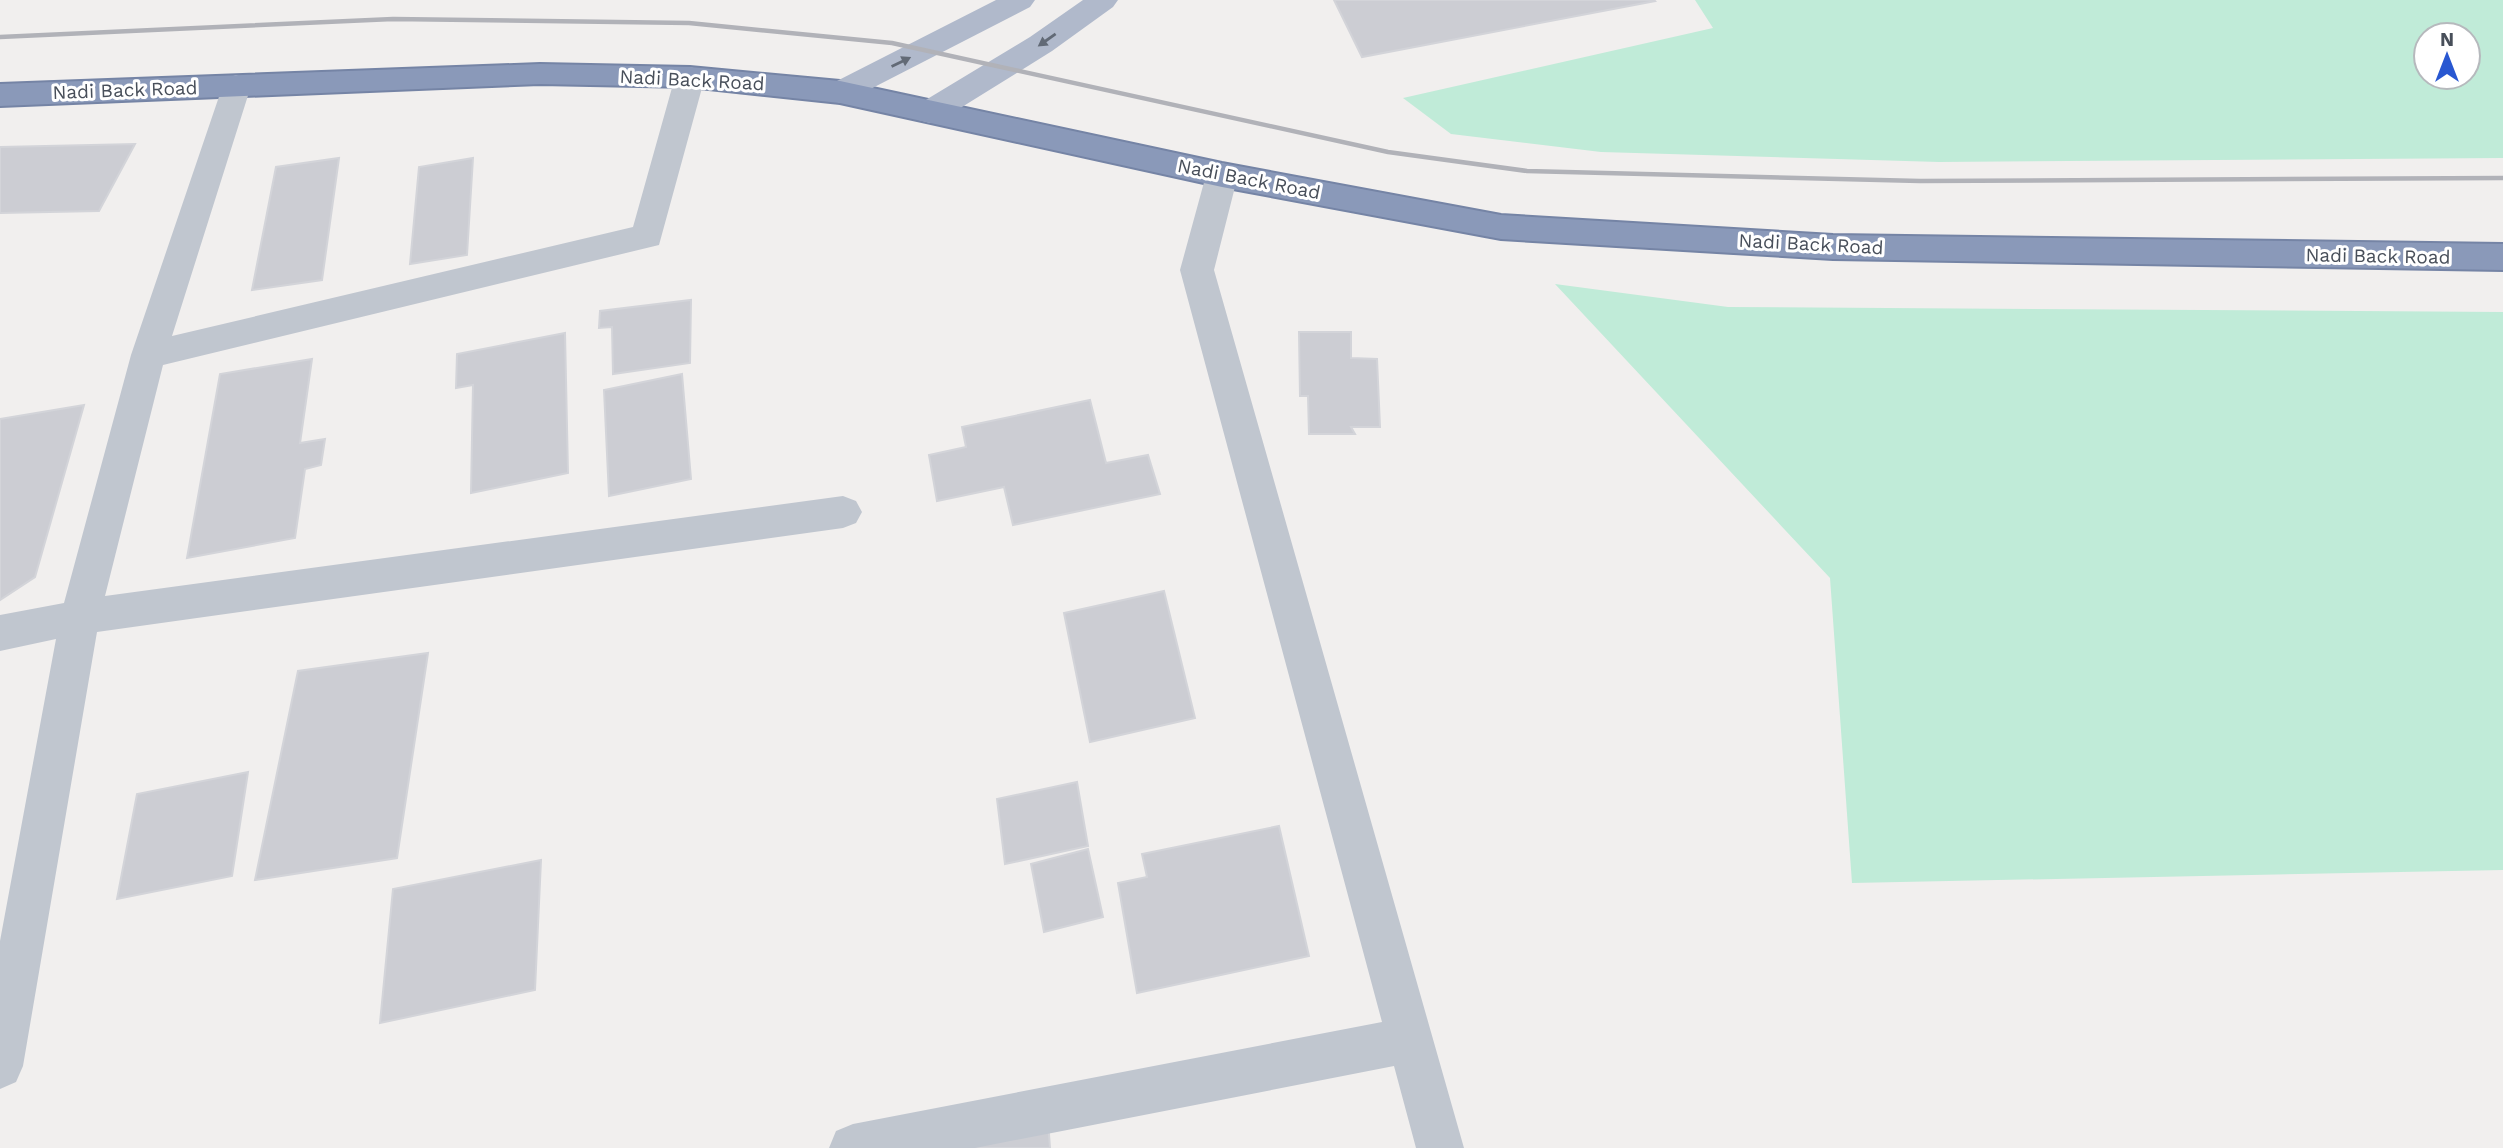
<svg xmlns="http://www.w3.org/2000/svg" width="2503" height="1148" viewBox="0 0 2503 1148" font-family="'Work Sans',sans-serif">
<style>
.green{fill:#c0ebd8;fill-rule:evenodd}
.building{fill:#cccdd3;stroke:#d3d4d9;stroke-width:2}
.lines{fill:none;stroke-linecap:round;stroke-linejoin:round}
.highway-casing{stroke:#7584a5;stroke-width:4}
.minor{fill:#c0c6cf;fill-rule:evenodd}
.major{fill:#b0b9cb;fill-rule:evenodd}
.highway{fill:#8a99b9;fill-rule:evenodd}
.rail{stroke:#b1b2b8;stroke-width:4.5}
.oneway{fill:#626a76}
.labels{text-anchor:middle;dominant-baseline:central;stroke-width:6;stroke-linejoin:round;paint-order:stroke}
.street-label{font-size:19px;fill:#484f5a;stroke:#fff}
</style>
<rect width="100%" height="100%" fill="#f1efee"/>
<path class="green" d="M 1695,0 L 2503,0 L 2503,158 L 1939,162 L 1601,152 L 1451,134 L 1403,98 L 1713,28 ZM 2468,35 L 2468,77 L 2426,77 L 2426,35 Z
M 1555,284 L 1728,307 L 2503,312 L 2503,870 L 1852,883 L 1830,578 Z"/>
<path class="building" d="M 1334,0 L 1654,0 L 1655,1 L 1362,57 Z
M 135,144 L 99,211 L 0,213 L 0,147 Z
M 339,158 L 322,280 L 252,290 L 276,167 Z
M 473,158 L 467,255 L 410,264 L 419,167 Z
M 691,300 L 690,363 L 613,374 L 612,327 L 599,328 L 600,311 Z
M 1299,332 L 1351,332 L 1351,358 L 1377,359 L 1380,427 L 1351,427 L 1355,434 L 1309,434 L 1308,396 L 1300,396 Z
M 565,333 L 568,473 L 471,493 L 473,385 L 456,388 L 457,354 Z
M 312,359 L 300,443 L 325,439 L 321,465 L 305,469 L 295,538 L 187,558 L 220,374 Z
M 682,374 L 691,479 L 609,496 L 604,390 Z
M 1090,400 L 1106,463 L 1148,455 L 1160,494 L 1013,525 L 1004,487 L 937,501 L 929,455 L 966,447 L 962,427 Z
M 84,405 L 35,577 L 0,600 L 0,419 Z
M 1164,591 L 1195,718 L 1090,742 L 1064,613 Z
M 428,653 L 397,858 L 255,880 L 298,671 Z
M 248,772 L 232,876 L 117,899 L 137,794 Z
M 1077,782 L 1088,846 L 1005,864 L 997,799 Z
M 1279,826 L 1309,956 L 1137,993 L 1118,883 L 1147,877 L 1142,854 Z
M 1088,849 L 1103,917 L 1044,932 L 1031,864 Z
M 541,860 L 535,990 L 380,1023 L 393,889 Z
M 1048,1120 L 1050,1148 L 880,1148 Z"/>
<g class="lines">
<defs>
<path id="highway" d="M 540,64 L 690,67 L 840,81 L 1222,163 L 1501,215 L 1833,235 L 2503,244 L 2503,270 L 1833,259 L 1501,239 L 1222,187 L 840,103 L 690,87 L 540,84 L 0,106 L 0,84 Z"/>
</defs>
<use href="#highway" class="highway-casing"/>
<path class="minor" d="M 690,67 L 701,70 L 705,77 L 659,245 L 163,365 L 105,596 L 843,496 L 856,501 L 862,512 L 856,523 L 843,528 L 97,632 L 23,1066 L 16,1082 L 0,1089 L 0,941 L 56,639 L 0,651 L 0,615 L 64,603 L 131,355 L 225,79 L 236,75 L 247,79 L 251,86 L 172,336 L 633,227 L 675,77 L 679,70 Z
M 1222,163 L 1233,167 L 1238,175 L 1214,270 L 1464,1148 L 1416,1148 L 1394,1066 L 975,1148 L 829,1148 L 836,1131 L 853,1124 L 1382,1022 L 1180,270 L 1206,175 L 1211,167 Z"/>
<path class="major" d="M 996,0 L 1035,0 L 1030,7 L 851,99 L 840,103 L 829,99 L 825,92 L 829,85 Z
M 1083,0 L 1118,0 L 1113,7 L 1052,51 L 941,120 L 930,123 L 919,120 L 915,112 L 919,104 L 1030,37 Z"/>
<use href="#highway" class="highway"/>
<path class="rail" d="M 0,37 L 393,19 L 689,23 L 892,43 L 1388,152 L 1527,171 L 1920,181 L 2503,178"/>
</g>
<defs><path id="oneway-solid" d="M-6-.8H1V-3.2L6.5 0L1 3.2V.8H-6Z" transform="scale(1.75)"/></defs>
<g class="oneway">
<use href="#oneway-solid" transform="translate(1047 40) rotate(145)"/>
<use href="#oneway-solid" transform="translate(901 62) rotate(-26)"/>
</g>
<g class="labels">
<g class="street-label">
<text transform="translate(692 80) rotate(3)">Nadi Back Road</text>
<text transform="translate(125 90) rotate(-2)">Nadi Back Road</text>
<text transform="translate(1249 179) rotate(11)">Nadi Back Road</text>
<text transform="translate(1811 244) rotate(3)">Nadi Back Road</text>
<text transform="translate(2378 256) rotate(1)">Nadi Back Road</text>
</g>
</g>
<g transform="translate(2447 56)"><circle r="33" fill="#ffffff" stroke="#b6b9bd" stroke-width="2"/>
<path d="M0-5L12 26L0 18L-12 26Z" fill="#2857d1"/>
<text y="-10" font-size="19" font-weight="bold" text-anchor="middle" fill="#484f5a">N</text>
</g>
</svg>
